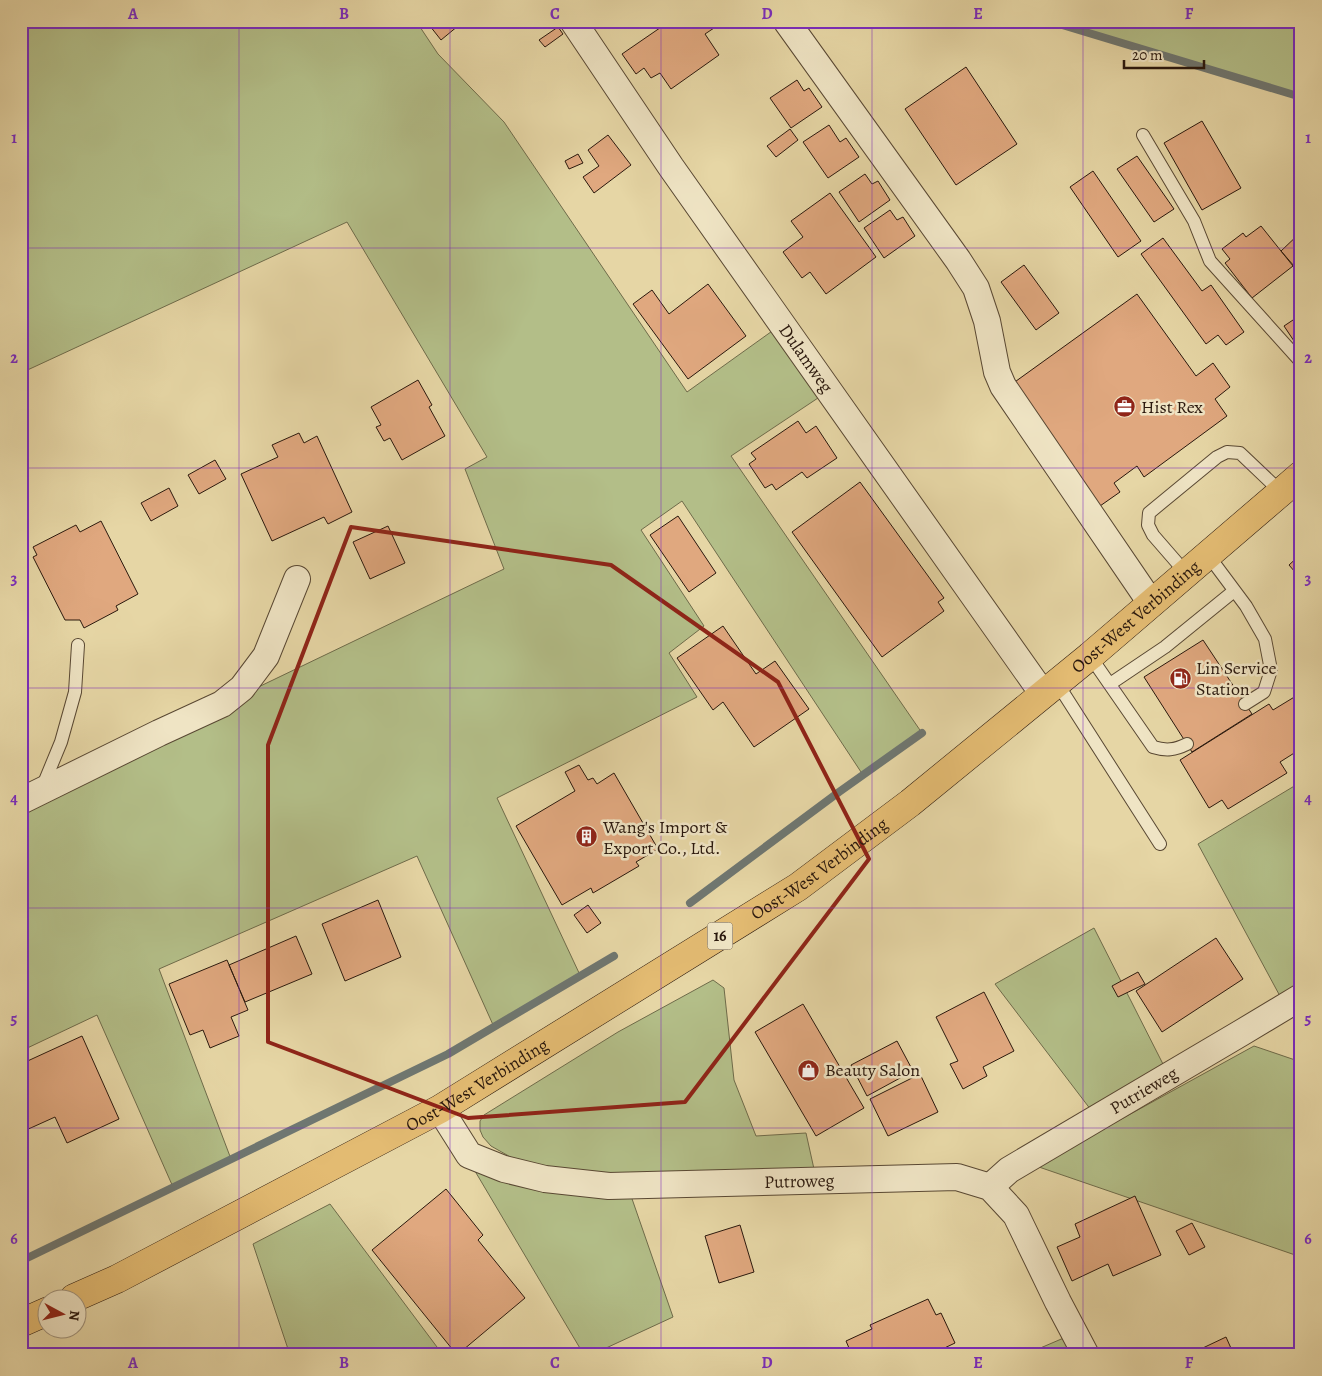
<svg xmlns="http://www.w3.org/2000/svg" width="1322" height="1376" viewBox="0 0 1322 1376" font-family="Alegreya,serif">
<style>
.green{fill:#b3be88;stroke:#6e6b4a}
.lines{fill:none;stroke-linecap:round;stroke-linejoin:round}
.stream{stroke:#6f7771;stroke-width:8}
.building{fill:#e0a87f;stroke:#2a180d}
.service-casing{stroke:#594833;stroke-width:14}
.minor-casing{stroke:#594833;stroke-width:28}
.primary-casing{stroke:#2a180d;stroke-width:29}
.service{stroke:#efe4c4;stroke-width:12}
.minor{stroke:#efe4c4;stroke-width:26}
.primary{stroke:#e3bb72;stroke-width:28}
.marked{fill:none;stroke:#8f2418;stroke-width:4;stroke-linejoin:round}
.grid{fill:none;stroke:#7b2cbf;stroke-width:1;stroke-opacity:0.55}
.labels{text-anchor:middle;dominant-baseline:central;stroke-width:5;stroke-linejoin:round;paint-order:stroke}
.shield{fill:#efe4c4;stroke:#655544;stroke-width:1}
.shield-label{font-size:16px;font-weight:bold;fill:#2a180d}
.street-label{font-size:18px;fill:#2a180d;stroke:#efe4c4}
.poi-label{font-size:18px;fill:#2a180d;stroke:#efe4c4;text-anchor:start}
.neatline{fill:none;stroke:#7b2cbf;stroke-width:2}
.grid-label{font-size:16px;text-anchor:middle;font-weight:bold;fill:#7b2cbf}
</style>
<rect width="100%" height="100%" fill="#e6d6a5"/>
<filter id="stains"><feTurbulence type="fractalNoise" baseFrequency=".004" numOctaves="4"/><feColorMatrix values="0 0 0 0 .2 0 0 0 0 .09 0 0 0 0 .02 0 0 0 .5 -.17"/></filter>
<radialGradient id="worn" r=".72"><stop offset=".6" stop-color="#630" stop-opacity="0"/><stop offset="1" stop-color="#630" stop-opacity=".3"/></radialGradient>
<path class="green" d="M 21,21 L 416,21 L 438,54 L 504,122 L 687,392 L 775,329 L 821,396 L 731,456 L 922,733 L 863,775 L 682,501 L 641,530 L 704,626 L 669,653 L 697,697 L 497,798 L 580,975 L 494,1027 L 417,856 L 159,969 L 231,1159 L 173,1187 L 97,1015 L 21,1051 L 21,809 L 248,692 L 504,569 L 465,469 L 487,457 L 347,222 L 21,373 Z
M 1049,21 L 1301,21 L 1301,97 Z
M 1301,782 L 1301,985 L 1281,998 L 1198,844 Z
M 1094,928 L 1165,1068 L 1091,1110 L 995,984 Z
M 713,980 L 724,988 L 734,1080 L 756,1136 L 806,1133 L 814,1169 L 608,1176 L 550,1171 L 514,1159 L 491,1146 L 483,1137 L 480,1130 L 480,1121 L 484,1115 L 618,1032 Z
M 1254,1046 L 1301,1062 L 1301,1257 L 1036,1166 Z
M 469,1161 L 630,1193 L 673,1317 L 591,1355 L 584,1355 Z
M 330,1204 L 443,1355 L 290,1355 L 253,1244 Z
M 1066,1337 L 1074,1355 L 1024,1355 Z"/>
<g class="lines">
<path class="stream" d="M 1049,21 L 1301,97
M 690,903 L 839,792 L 922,733
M 21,1261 L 448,1054 L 614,956"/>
</g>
<path class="building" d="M 426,21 L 464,21 L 441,40 Z
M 670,21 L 715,21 L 717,26 L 705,34 L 719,55 L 671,89 L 660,73 L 651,78 L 644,68 L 636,74 L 622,54 Z
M 558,27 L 563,34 L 545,47 L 539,40 Z
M 966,67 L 1017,144 L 956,185 L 905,109 Z
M 797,80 L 804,91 L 809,88 L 822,107 L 791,128 L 770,98 Z
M 1202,121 L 1241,188 L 1202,210 L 1164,143 Z
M 829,125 L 840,142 L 846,138 L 859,157 L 828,178 L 803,142 Z
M 790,129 L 798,140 L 776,157 L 767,146 Z
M 608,135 L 631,165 L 594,193 L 583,177 L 599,166 L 588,150 Z
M 578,154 L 583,163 L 569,169 L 565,161 Z
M 1137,156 L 1174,209 L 1154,222 L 1117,169 Z
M 1093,171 L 1141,241 L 1118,257 L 1070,187 Z
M 865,174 L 872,184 L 878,181 L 890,200 L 859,222 L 839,192 Z
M 830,193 L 876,257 L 826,294 L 810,272 L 802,278 L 783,252 L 803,237 L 791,221 Z
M 890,210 L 897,220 L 903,217 L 915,236 L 884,258 L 864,228 Z
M 1261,226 L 1293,266 L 1252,298 L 1225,263 L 1230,259 L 1222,249 L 1243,233 L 1246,237 Z
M 1301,232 L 1301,274 L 1281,251 Z
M 1163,238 L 1202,291 L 1211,285 L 1244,332 L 1226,345 L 1218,335 L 1206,344 L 1141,254 Z
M 1024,265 L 1059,313 L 1036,330 L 1001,282 Z
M 708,284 L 746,336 L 688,379 L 633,304 L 652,290 L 669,314 Z
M 1137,294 L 1196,376 L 1213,363 L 1230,387 L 1215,399 L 1227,416 L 1144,477 L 1137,466 L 1114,483 L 1120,492 L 1100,506 L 1012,384 Z
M 1299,316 L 1301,319 L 1301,336 L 1294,341 L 1284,326 Z
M 418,380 L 432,405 L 429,407 L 445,436 L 402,460 L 390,438 L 384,441 L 376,427 L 381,425 L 371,407 Z
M 798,421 L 806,433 L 816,426 L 837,458 L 807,478 L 802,472 L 776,490 L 772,484 L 765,488 L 749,464 L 756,459 L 751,453 Z
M 299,433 L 304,443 L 317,436 L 352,512 L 328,524 L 324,517 L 272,541 L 241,474 L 278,457 L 272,445 Z
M 215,460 L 226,479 L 199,494 L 188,475 Z
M 860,482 L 944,598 L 938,602 L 944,611 L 882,657 L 792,532 Z
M 169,488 L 178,506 L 151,521 L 141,503 Z
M 678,516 L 716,573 L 689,592 L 650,535 Z
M 101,521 L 138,594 L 116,606 L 118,610 L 84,628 L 80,620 L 65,620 L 33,557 L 37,555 L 33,547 L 76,525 L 80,532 Z
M 388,526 L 405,563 L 370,579 L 353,542 Z
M 1301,554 L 1301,579 L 1289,565 Z
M 723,626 L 756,674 L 775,661 L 809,709 L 754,747 L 723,702 L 713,710 L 677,658 Z
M 1203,640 L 1252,714 L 1192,752 L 1144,677 Z
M 1296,696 L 1301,703 L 1301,753 L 1299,750 L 1280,762 L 1287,773 L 1228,809 L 1222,800 L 1209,808 L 1180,760 L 1269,704 L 1273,710 Z
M 579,765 L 588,780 L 593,778 L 597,784 L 614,773 L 658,849 L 636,862 L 639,866 L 593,893 L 591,888 L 562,905 L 516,826 L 575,791 L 565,772 Z
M 378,900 L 401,957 L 345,981 L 322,924 Z
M 588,905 L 601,923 L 587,933 L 574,915 Z
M 296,936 L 312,974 L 245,1002 L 229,965 Z
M 1216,938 L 1243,979 L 1162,1032 L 1136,991 Z
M 227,960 L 248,1010 L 231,1017 L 239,1036 L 210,1048 L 203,1030 L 190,1035 L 169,984 Z
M 1138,972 L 1145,984 L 1118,997 L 1112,986 Z
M 984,992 L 1014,1051 L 983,1067 L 987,1076 L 963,1089 L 950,1064 L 958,1061 L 936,1017 Z
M 803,1004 L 864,1108 L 816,1136 L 755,1032 Z
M 82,1036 L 119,1119 L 67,1143 L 55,1117 L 24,1131 L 21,1124 L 21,1064 Z
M 897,1041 L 913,1071 L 867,1096 L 851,1065 Z
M 920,1074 L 938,1112 L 888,1136 L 870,1099 Z
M 446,1189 L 483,1235 L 478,1240 L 525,1298 L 457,1355 L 372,1250 Z
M 1135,1196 L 1161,1255 L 1113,1276 L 1108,1264 L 1072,1281 L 1057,1247 L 1080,1237 L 1075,1224 Z
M 1192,1223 L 1205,1247 L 1189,1255 L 1176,1231 Z
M 740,1225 L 754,1272 L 719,1283 L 705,1236 Z
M 928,1299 L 936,1315 L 941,1313 L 955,1343 L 936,1352 L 937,1355 L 852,1355 L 846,1341 L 872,1329 L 870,1325 Z
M 1226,1337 L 1234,1355 L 1188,1355 Z"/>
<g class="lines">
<defs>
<path id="service" d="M 1143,135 L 1194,221 L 1210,261 L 1301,362
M 1208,555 L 1246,606 L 1265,639 L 1271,670 L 1264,692 L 1245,704
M 1186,573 L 1153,535 L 1148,525 L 1149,513 L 1217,457 L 1227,452 L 1240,453 L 1281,492
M 1090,656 L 1153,747 C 1166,751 1175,750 1187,744
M 1057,683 L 1160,844
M 1110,684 L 1165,647 L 1234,591
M 42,788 L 61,742 L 75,692 L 78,645"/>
<g id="minor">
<path id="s1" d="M 573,21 L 671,167 L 1043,694"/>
<path d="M 787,22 L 958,260 L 976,288 L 987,321 L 997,372 L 1003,386 L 1151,603"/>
<path d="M 21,801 L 159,733 L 222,704 L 242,688 L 266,656 L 297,579"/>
<path id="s2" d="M 440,1109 L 469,1155 L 504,1169 L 545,1179 L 609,1186 L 957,1177 L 990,1187 L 1016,1215 L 1058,1302 L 1086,1355"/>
<path id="s3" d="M 990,1187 L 1009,1170 L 1241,1033 L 1301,997"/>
</g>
<g id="primary">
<path id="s4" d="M 74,1298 L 117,1279 L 440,1109 L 798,887 L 910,803 L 1090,656 L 1301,475"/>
<path d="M 21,1323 L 48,1311"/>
</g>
</defs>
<use href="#service" class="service-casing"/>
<use href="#minor" class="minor-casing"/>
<use href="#primary" class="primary-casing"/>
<use href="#service" class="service"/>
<use href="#minor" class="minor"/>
<use href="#primary" class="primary"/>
</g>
<path class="marked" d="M 351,527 L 611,565 L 778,682 L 869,859 L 685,1102 L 468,1118 L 268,1042 L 268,745 Z"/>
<path class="grid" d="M 239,21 L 239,1355M 450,21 L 450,1355M 661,21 L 661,1355M 872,21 L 872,1355M 1083,21 L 1083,1355M 21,248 L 1301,248M 21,468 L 1301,468M 21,688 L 1301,688M 21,908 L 1301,908M 21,1128 L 1301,1128"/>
<defs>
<symbol id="office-disc" viewBox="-11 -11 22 22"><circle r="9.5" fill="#8f2418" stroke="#efe4c4"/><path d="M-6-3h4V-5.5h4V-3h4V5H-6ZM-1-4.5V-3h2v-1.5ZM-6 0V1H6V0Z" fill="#fff"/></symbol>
<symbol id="fuel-disc" viewBox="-11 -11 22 22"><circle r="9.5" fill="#8f2418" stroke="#efe4c4"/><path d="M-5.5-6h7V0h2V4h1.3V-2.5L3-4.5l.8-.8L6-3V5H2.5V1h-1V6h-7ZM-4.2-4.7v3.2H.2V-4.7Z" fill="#fff"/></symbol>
<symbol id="building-disc" viewBox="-11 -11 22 22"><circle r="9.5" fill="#8f2418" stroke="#efe4c4"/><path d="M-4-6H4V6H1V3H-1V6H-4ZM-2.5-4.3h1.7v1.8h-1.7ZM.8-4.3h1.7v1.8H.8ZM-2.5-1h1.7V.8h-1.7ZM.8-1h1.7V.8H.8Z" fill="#fff"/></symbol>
<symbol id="shop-disc" viewBox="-11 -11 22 22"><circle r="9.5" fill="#8f2418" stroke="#efe4c4"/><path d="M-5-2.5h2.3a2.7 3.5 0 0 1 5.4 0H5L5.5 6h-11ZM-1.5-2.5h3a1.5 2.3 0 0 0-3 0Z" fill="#fff"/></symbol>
</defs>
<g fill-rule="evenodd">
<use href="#office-disc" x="1112" y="394" width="25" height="25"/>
<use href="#fuel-disc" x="1168" y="666" width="25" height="25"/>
<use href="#building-disc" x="574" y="824" width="25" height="25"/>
<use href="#shop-disc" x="796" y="1058" width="25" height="25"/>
</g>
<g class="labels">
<rect class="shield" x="707.5" y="922.5" width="25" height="27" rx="4"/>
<g class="shield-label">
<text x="720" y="936">16</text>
</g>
<g class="street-label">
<text stroke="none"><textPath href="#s1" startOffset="410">Dulamweg</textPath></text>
<text stroke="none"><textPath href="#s4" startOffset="1266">Oost-West Verbinding</textPath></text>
<text stroke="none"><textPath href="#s4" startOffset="861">Oost-West Verbinding</textPath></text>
<text stroke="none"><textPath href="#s4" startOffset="456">Oost-West Verbinding</textPath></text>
<text stroke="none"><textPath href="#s3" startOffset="182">Putrieweg</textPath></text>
<text stroke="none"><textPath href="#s2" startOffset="389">Putroweg</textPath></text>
</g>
<g class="poi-label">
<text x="1141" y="407">Hist Rex</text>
<text x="1196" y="668">Lin Service<tspan x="1196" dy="21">Station</tspan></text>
<text x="603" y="827">Wang's Import &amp;<tspan x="603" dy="21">Export Co., Ltd.</tspan></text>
<text x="825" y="1070">Beauty Salon</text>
</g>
</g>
<rect width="1322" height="1376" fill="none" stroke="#e6d6a5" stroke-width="55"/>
<g transform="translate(62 1314) rotate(97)"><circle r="24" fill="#efe4c4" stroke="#a0927b"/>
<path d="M0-4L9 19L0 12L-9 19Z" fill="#8f2418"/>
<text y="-8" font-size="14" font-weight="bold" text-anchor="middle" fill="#2a180d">N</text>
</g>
<path d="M1124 60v8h80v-8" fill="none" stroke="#2a180d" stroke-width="2.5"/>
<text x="1132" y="60" font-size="15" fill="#2a180d" stroke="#efe4c4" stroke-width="4" paint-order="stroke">20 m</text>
<rect x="28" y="28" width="1266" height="1320" class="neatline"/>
<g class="grid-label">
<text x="133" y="19">A</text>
<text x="344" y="19">B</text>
<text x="555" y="19">C</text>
<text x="767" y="19">D</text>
<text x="978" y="19">E</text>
<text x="1189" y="19">F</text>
<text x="14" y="143">1</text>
<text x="1308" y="143">1</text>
<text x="14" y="363">2</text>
<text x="1308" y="363">2</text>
<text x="14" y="584">3</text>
<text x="1308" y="584">3</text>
<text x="14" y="804">4</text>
<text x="1308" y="804">4</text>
<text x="14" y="1024">5</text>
<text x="1308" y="1024">5</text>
<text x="14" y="1244">6</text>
<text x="1308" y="1244">6</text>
<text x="133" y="1368">A</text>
<text x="344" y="1368">B</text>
<text x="555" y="1368">C</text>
<text x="767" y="1368">D</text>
<text x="978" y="1368">E</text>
<text x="1189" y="1368">F</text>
</g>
<rect width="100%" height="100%" filter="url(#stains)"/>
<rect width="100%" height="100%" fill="url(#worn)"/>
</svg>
